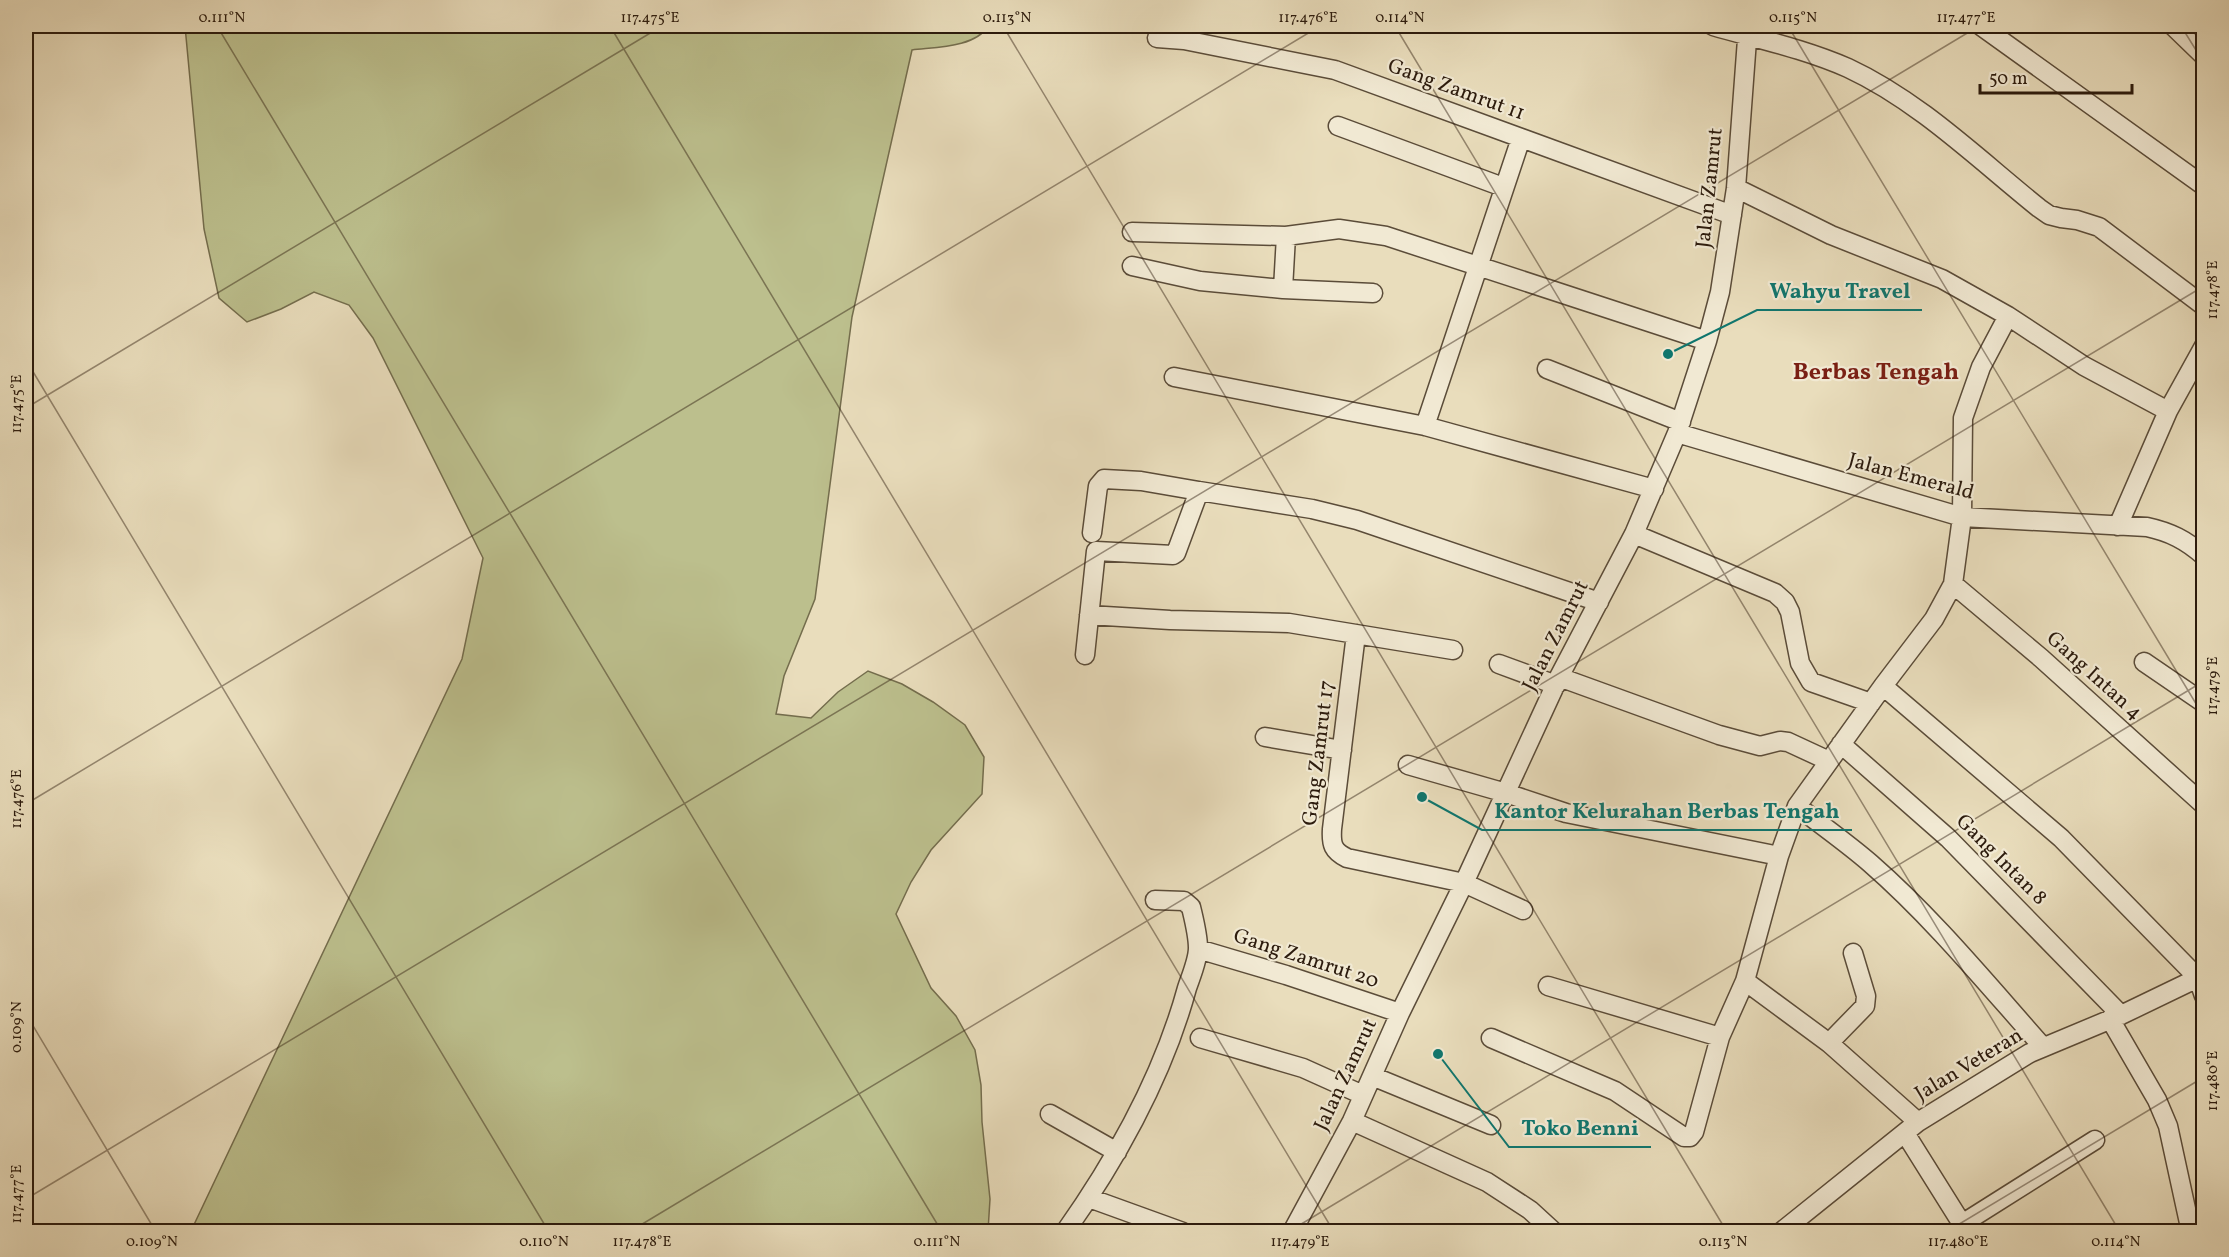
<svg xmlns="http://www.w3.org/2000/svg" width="2229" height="1257" viewBox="0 0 2229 1257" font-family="Vollkorn,serif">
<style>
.green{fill:#bcbf8d;stroke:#746d4d;stroke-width:1.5}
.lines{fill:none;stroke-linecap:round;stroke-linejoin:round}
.street-casing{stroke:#5b4c39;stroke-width:21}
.street{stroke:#f1e9d3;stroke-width:18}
.ticks{fill:none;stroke:#2c1b0d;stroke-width:1.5;stroke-opacity:0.45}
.labels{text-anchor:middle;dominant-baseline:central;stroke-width:4.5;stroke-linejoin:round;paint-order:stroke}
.street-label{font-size:21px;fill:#2c1b0d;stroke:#f1e9d3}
.quarter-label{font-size:24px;font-weight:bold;fill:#7a1f14;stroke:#f1e9d3}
.leader{fill:none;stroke:#0f766e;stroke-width:2}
.callout-dot{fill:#0f766e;stroke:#f1e9d3;stroke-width:2}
.callout-label{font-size:22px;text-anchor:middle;font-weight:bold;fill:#0f766e;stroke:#f1e9d3;stroke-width:4.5;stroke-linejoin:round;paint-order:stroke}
.neatline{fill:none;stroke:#2c1b0d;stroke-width:2}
.ticks-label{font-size:15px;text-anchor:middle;fill:#2c1b0d}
</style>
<rect width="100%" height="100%" fill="#e9ddbc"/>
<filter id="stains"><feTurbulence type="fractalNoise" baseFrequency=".00333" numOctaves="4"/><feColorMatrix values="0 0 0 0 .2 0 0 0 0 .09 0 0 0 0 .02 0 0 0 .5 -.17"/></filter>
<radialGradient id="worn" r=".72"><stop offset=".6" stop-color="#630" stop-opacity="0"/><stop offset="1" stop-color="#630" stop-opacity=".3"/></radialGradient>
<path class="green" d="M 185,26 L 988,26 C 975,48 934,47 912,50 L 852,317 L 815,599 L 784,676 L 776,714 L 811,718 L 838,692 L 868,671 L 902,684 L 933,702 L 965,725 L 984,757 L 982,794 L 931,850 L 911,882 L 896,914 L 931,988 L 956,1016 L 975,1050 L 981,1085 L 982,1122 L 990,1199 L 988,1231 L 191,1231 L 462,659 L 483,558 L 373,338 L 349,305 L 314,292 L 281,309 L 247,322 L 219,298 L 204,229 Z"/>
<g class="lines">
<defs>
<path id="street" d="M 1713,26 C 1758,39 1805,49 1848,68 C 1919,101 1978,159 2039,208 L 2049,215 L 2061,218 L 2077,220 L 2099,227 L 2204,306
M 1981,26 L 2204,186
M 2173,26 L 2204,56
M 1157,38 L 1184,40 L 1335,70 L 1732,215
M 1338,126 L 1503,187
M 1736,188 L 1831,235 L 1942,279 L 2008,316 L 2084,366 L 2168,411
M 1132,232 L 1286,236 L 1339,229 L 1386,236 L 1707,341
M 1286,236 L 1283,289 L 1373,293
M 1132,266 L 1200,281 L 1283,289
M 2008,316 L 1981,367 L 1963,418 L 1962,517 L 1953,584 L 1934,619 L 1883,686 L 2061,838 L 2198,978 L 2204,996
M 1547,369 L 1681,422
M 1174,377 L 1425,426 L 1654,489
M 1425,426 L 1521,138
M 1677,433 L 1962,517 L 2147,527 C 2170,532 2186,540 2204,556
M 2118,526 L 2168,411 L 2204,346
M 1092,533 L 1098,486 L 1104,479 L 1141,481 L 1199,491
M 1634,534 L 1775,593 L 1785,602 L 1790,612 L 1800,663 L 1811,682 L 1871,703
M 1953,584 L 2041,658 L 2204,805
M 1089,615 L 1170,620 L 1289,623 L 1453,650
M 1356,634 L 1332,829 C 1331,845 1333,851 1347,858 L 1464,883 L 1523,910
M 1085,655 L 1096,551 L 1173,555 L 1176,553 L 1199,491 L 1312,509 L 1357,520 L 1599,602
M 2144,662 L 2204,703
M 1499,664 L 1556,685
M 1559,677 L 1719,735 L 1760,746 L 1780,741 L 1788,742 L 1829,761
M 1265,737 L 1342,750
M 1841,744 L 1948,838 L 2121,1015
M 1408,765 L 1506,793 L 1566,813 L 1779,856
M 1797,806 C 1821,825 1847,843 1870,863 C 1933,918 1987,984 2043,1047
M 1198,949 L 1286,975 L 1400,1013
M 1745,981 L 1829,1043 L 1918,1122
M 1548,986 L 1720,1037
M 2110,1019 L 2157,1100 L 2168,1126 L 2191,1232
M 1200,1038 L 1303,1068 L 1363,1095
M 1491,1038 L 1615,1091 L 1684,1137 L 1690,1137 L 1694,1132 L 1720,1037 L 1745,981 L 1779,856 L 1797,806 L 1883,686
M 1829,1043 L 1865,1006 L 1866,996 L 1853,953
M 1372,1076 L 1491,1125
M 1050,1114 L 1117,1152
M 1352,1121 L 1487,1182 L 1530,1210 L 1554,1232
M 1905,1133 L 1967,1232
M 1089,1198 L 1183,1232
M 1962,1224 L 2095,1140
M 1065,1232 C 1118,1157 1163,1076 1187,988 C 1191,976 1198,960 1198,948 C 1198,935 1194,920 1191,907 L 1184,901 L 1155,900
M 1292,1232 L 1352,1121 L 1400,1013 L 1464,883 L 1559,677 L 1634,534 L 1677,433 L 1707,341 L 1720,292 L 1736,188 L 1748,26
M 1781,1232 L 1918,1122 L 2030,1053 L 2121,1015 L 2204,975"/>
</defs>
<use href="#street" class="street-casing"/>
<use href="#street" class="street"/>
</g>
<path class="ticks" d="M 217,26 L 942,1232M 610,26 L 1334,1232M 1003,26 L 1727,1232M 1395,26 L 2120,1232M 1788,26 L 2204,717M 2181,26 L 2204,63M 26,360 L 549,1232M 26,408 L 662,26M 26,804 L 1320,26M 26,1014 L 156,1232M 26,1199 L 1979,26M 629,1232 L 2204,286M 1288,1232 L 2204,681M 1946,1232 L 2204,1077"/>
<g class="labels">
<g class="street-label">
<text transform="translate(1456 90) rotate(20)">Gang Zamrut 11</text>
<text transform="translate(1710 188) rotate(-84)">Jalan Zamrut</text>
<text transform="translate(1911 477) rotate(15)">Jalan Emerald</text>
<text transform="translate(1556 636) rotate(-63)">Jalan Zamrut</text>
<text transform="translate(2094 676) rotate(42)">Gang Intan 4</text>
<text transform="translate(1319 753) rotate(-83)">Gang Zamrut 17</text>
<text transform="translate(2001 860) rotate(45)">Gang Intan 8</text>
<text transform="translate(1306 959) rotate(18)">Gang Zamrut 20</text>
<text transform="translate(1969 1065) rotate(-31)">Jalan Veteran</text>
<text transform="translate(1346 1075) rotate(-65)">Jalan Zamrut</text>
</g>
<g class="quarter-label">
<text x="1876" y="373">Berbas Tengah</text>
</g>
</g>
<path class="leader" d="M1668 354L1757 310H1922M1422 797L1482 830H1852M1438 1054L1509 1147H1651"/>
<g class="callout-dot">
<circle cx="1668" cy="354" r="6"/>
<circle cx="1422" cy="797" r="6"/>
<circle cx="1438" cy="1054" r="6"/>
</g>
<g class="callout-label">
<text x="1840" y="298">Wahyu Travel</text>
<text x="1667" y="818">Kantor Kelurahan Berbas Tengah</text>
<text x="1580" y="1135">Toko Benni</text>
</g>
<rect width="2229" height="1257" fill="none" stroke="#e9ddbc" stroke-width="66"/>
<path d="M1980 84v9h152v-9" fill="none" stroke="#2c1b0d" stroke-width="3"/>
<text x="1989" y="84" font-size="18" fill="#2c1b0d" stroke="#f1e9d3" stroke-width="4.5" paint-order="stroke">50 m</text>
<rect x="33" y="33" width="2163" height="1191" class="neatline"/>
<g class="ticks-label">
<text x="222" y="22">0.111°N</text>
<text x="650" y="22">117.475°E</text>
<text x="1007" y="22">0.113°N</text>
<text x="1308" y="22">117.476°E</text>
<text x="1400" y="22">0.114°N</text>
<text x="1793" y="22">0.115°N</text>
<text x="1966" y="22">117.477°E</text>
<text transform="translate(2212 290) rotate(-90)" y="5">117.478°E</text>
<text transform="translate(16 404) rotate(-90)" y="5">117.475°E</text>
<text transform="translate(2212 686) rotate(-90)" y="5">117.479°E</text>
<text transform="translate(16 799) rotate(-90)" y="5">117.476°E</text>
<text transform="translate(16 1027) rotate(-90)" y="5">0.109°N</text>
<text transform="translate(2212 1081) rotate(-90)" y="5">117.480°E</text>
<text transform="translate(16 1194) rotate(-90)" y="5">117.477°E</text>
<text x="152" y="1246">0.109°N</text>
<text x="544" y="1246">0.110°N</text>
<text x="642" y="1246">117.478°E</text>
<text x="937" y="1246">0.111°N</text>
<text x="1300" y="1246">117.479°E</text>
<text x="1723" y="1246">0.113°N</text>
<text x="1958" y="1246">117.480°E</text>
<text x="2116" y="1246">0.114°N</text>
</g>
<rect width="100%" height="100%" filter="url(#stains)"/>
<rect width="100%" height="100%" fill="url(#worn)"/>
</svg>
